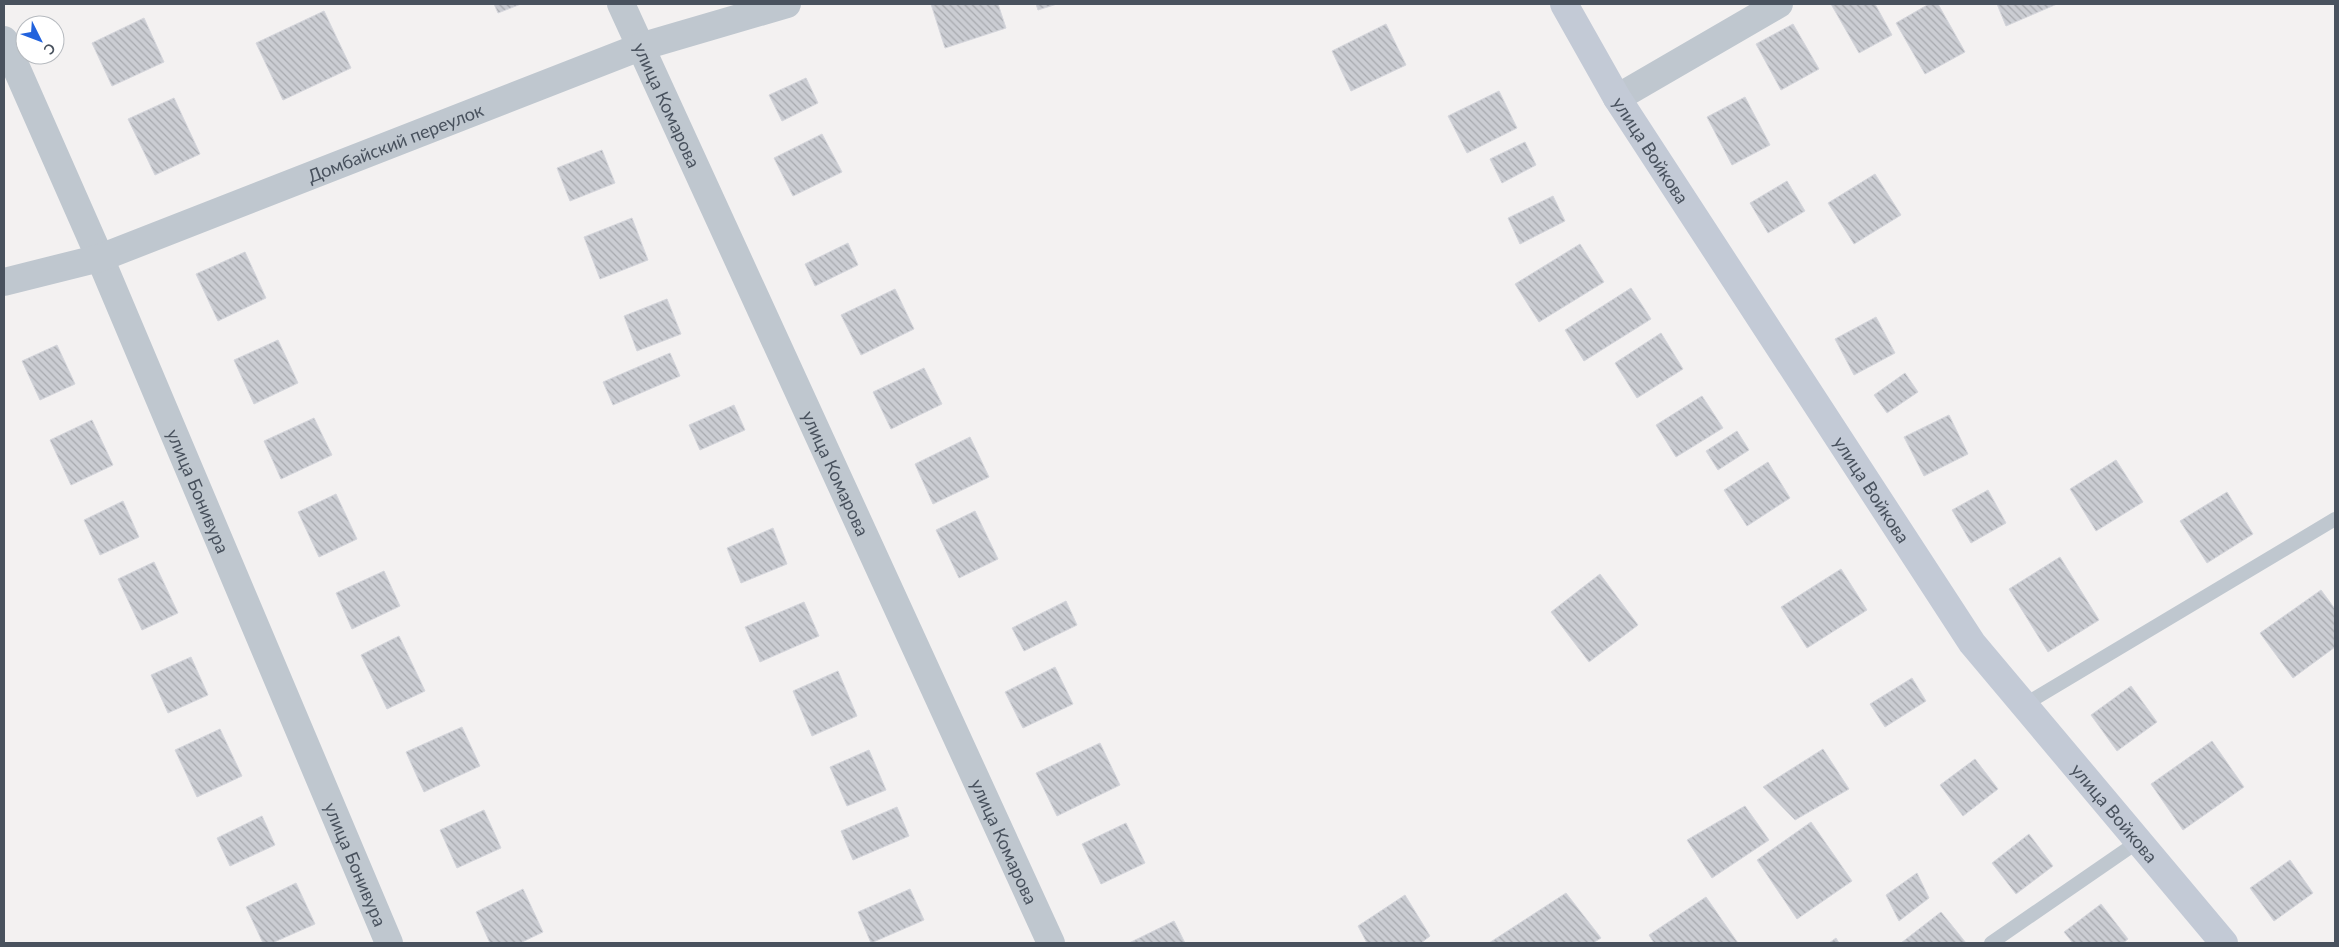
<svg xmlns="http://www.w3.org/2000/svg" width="2339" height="947" viewBox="0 0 2339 947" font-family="Lato,sans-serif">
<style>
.building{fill:url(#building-back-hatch);stroke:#d5d6dc}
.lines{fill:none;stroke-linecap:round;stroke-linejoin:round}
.lane{stroke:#bfc7cf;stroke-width:14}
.street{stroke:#bfc7cf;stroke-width:28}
.secondary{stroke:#c3cad6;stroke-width:28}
.labels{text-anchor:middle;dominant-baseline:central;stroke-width:4;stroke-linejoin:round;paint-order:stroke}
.street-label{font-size:18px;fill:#49525e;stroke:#fff}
</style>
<defs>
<pattern id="building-back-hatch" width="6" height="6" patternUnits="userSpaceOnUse" patternTransform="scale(1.25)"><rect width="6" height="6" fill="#cbcdd3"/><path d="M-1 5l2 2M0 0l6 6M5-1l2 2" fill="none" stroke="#a7a9ae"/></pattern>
</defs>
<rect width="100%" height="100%" fill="#f3f1f1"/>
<path class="building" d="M 494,4 L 521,4 L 498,13 Z
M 931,4 L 998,4 L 1006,28 L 945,48 Z
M 1036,4 L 1057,4 L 1038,10 Z
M 1831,4 L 1875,4 L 1892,35 L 1859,53 Z
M 1929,4 L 1938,4 L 1965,52 L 1925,74 L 1896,23 Z
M 1997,4 L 2057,4 L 2006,26 Z
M 324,11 L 351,68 L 283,100 L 256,43 Z
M 144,18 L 164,62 L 112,86 L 92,43 Z
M 1386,24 L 1406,65 L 1351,91 L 1332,51 Z
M 1793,24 L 1819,69 L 1781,90 L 1756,44 Z
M 806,78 L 818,103 L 782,121 L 769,95 Z
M 1499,91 L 1517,128 L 1467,153 L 1448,116 Z
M 1745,97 L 1770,145 L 1732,165 L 1707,117 Z
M 174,98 L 200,154 L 155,175 L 128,119 Z
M 822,134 L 842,172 L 793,196 L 774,158 Z
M 1525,142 L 1536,165 L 1502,183 L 1490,159 Z
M 602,150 L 615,183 L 570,201 L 557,168 Z
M 1875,174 L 1901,215 L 1854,244 L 1828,203 Z
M 1787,181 L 1805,211 L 1768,233 L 1750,203 Z
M 1553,196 L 1565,221 L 1520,244 L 1508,218 Z
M 632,218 L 648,260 L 600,279 L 584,237 Z
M 848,243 L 858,265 L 815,286 L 805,264 Z
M 1580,244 L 1604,282 L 1539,322 L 1515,284 Z
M 245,252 L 266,298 L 218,321 L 196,274 Z
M 1631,288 L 1651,319 L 1584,361 L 1565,330 Z
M 895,289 L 914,329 L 861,355 L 841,315 Z
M 667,299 L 681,334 L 637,351 L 624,316 Z
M 1876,317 L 1895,353 L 1854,375 L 1835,339 Z
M 1661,333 L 1683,369 L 1637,398 L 1615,363 Z
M 278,340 L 298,383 L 254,404 L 234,360 Z
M 57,345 L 75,384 L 40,400 L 22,361 Z
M 670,353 L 680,376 L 613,405 L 603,382 Z
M 924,368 L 942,404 L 891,429 L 873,392 Z
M 1905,373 L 1918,392 L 1887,413 L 1874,395 Z
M 1702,396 L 1723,428 L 1676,457 L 1656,425 Z
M 734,405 L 745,430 L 700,450 L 689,425 Z
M 1949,415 L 1968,454 L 1924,476 L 1904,437 Z
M 314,418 L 332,455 L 281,479 L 264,441 Z
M 92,420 L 113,465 L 71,485 L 50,440 Z
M 1737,431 L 1749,450 L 1718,470 L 1706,451 Z
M 970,437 L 989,477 L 933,504 L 915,464 Z
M 2116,460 L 2143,502 L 2096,531 L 2070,489 Z
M 1768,462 L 1790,498 L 1747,526 L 1724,490 Z
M 1988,490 L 2006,523 L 1971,543 L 1952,510 Z
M 2227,492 L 2253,534 L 2207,563 L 2180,521 Z
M 336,494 L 357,539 L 319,557 L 298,512 Z
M 123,501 L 139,537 L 100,555 L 84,520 Z
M 975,511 L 998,559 L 959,578 L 936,530 Z
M 773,528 L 787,564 L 741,583 L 727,548 Z
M 2060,557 L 2099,620 L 2048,652 L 2009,589 Z
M 154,562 L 178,613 L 142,630 L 118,579 Z
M 1841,569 L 1867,610 L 1807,648 L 1781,607 Z
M 384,571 L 400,606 L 352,629 L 336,593 Z
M 1600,574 L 1638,625 L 1589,662 L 1551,612 Z
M 2321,590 L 2335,609 L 2335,647 L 2293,678 L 2260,633 Z
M 1066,601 L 1077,625 L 1024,651 L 1012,628 Z
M 804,602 L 819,636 L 760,662 L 745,627 Z
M 399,636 L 425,691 L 387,709 L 361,655 Z
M 191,657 L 208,695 L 168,713 L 151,675 Z
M 1055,667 L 1073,704 L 1023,728 L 1005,692 Z
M 838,671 L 857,716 L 812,736 L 793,691 Z
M 1912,678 L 1926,701 L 1885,727 L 1870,704 Z
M 2131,686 L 2157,722 L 2117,751 L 2091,715 Z
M 462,727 L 480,766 L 424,792 L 406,752 Z
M 220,729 L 242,776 L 197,797 L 175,750 Z
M 2212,741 L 2244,787 L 2183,830 L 2151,784 Z
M 1100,743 L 1120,785 L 1057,816 L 1036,773 Z
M 1823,749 L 1849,789 L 1795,820 L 1763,787 Z
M 869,750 L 886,790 L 847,806 L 830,767 Z
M 1975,759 L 1998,789 L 1963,816 L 1940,785 Z
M 1745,806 L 1769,840 L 1712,878 L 1687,840 Z
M 897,807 L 909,836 L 853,860 L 841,831 Z
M 484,810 L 501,848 L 457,868 L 440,830 Z
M 262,816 L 275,845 L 230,866 L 217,838 Z
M 1811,822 L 1852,881 L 1797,919 L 1757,860 Z
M 1126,823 L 1145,863 L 1101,884 L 1082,844 Z
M 2029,834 L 2053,866 L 2016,894 L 1992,863 Z
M 2290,860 L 2313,893 L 2274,921 L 2250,888 Z
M 1917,873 L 1929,898 L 1899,921 L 1886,895 Z
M 296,883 L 315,924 L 272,943 L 263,943 L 246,907 Z
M 523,889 L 543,932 L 520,943 L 490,943 L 476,912 Z
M 910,889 L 924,920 L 871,943 L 858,912 Z
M 1566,893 L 1601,938 L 1593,943 L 1489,943 Z
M 1405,895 L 1430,936 L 1421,943 L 1367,943 L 1358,926 Z
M 1706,897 L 1738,943 L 1654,943 L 1649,935 Z
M 2101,904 L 2128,939 L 2123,943 L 2073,943 L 2064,932 Z
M 1941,912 L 1966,943 L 1901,943 Z
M 1174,921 L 1185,943 L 1129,943 Z
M 1836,938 L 1839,943 L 1829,943 Z"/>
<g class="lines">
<path class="lane" d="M 2024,705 L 2335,519
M 1991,943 L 2139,841"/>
<g class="street">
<path id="s1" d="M 621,4 L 1051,943"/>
<path id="s2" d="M 4,40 L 100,258 L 389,943"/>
<path d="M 1617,98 L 1779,4"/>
<path id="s3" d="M 4,282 L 100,258 L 640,47 L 787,4"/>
</g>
<path class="secondary" id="s4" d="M 1564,4 L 1617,98 L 1972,643 L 2224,943"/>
</g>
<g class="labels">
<g class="street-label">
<text stroke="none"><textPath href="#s1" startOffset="111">улица Комарова</textPath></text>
<text stroke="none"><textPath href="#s3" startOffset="416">Домбайский переулок</textPath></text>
<text stroke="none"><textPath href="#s4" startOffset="170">улица Войкова</textPath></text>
<text stroke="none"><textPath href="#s1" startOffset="516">улица Комарова</textPath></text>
<text stroke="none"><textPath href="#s4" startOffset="575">улица Войкова</textPath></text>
<text stroke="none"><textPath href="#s2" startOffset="491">улица Бонивура</textPath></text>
<text stroke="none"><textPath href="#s4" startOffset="980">улица Войкова</textPath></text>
<text stroke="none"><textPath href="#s1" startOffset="921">улица Комарова</textPath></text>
<text stroke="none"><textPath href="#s2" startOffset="896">улица Бонивура</textPath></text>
</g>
</g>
<rect width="2339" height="947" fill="none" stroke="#49525e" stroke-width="10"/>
<g transform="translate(40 40) rotate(132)"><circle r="24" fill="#ffffff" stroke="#b6babf"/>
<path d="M0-4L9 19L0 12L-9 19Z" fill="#2162dd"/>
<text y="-8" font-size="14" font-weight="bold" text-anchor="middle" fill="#49525e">С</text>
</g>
</svg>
